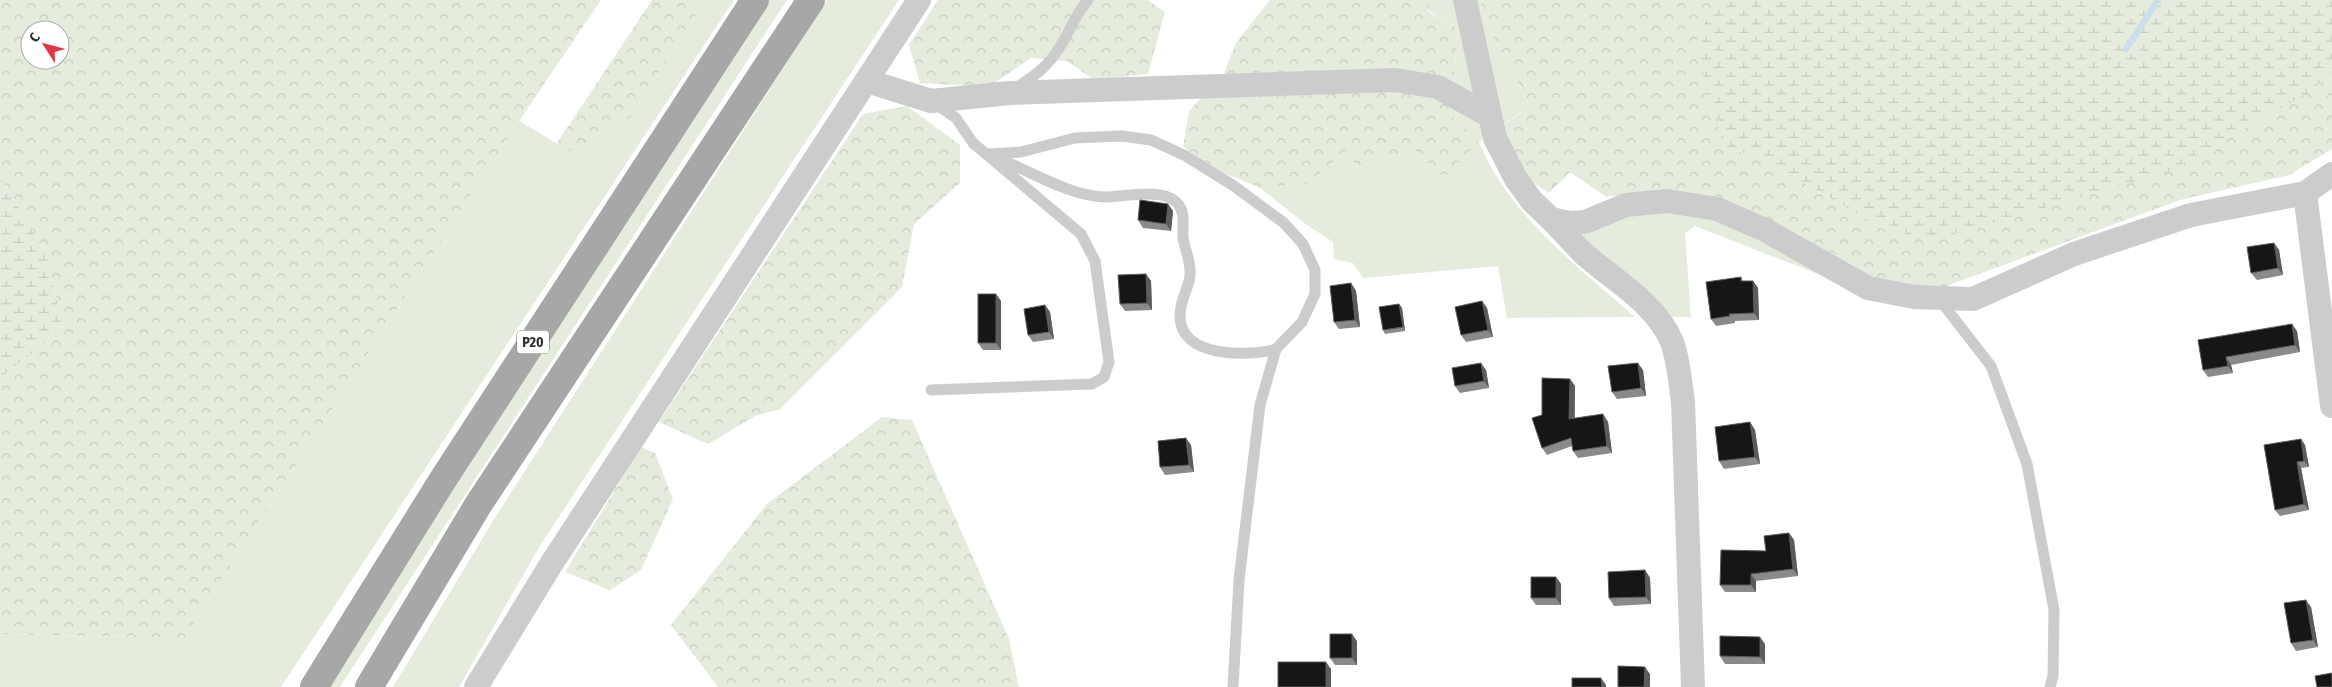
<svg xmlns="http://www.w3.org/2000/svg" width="2332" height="687" viewBox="0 0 2332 687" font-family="'Fira Sans Condensed',sans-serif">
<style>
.grass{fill:#e5ecde}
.forest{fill:url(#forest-crowns);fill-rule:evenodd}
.wetland{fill:url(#wetland-marsh)}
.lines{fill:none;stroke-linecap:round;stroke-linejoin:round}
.stream{stroke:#cbdeeb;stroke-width:6}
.lane{stroke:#ccc;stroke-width:11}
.street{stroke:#ccc;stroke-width:24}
.primary{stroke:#a7a7a7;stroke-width:28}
.wall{fill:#8a8a8a}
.shaded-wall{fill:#5c5c5c}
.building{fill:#161616;stroke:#5c5c5c}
.labels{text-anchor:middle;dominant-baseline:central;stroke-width:5;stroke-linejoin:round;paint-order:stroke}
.shield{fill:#fff;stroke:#6d6d6d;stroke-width:1}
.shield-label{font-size:14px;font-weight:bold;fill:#2f2f2f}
</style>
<defs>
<pattern id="forest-crowns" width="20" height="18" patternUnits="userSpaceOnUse" patternTransform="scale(1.25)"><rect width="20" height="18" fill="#e5ecde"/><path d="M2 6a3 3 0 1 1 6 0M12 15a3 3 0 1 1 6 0" fill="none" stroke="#c5cbbf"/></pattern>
<pattern id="wetland-marsh" width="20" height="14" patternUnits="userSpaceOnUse" patternTransform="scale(1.25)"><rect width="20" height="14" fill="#e5ecde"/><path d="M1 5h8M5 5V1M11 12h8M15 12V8" fill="none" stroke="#c5cbbf"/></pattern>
</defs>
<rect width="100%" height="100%" fill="#fff"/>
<path class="grass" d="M 706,0 L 734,0 L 281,687 L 0,687 L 0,634 L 184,638 L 519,121 L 570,151 L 632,115 Z
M 769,0 L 787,0 L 340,687 L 323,687 Z
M 827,0 L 899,0 L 541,544 L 459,687 L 393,687 L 496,516 Z
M 1432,0 L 1482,0 L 1480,10 L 1530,106 L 1479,142 C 1509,215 1577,266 1635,317 L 1507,318 L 1498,266 L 1363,278 L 1353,263 L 1334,259 L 1333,242 L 1307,225 L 1259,187 L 1306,183 L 1347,151 L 1357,167 L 1413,149 L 1444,177 L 1478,142 L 1451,116 L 1458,29 L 1426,9 Z
M 1636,211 L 1716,214 L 1856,289 L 1695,226 L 1685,233 L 1691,317 L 1665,317 L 1582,241 L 1584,234 L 1589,228 Z"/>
<path class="forest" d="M 0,0 L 601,0 L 519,121 L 184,638 L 0,634 L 0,378 L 63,329 L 46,252 L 0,176 ZM 30,30 L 60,30 L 60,60 L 30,60 Z
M 652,0 L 706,0 L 632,115 L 607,136 L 570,151 L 557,143 Z
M 938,0 L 1148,0 L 1165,12 L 1148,74 L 1094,80 L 1067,61 L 1031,58 L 989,87 L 920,83 L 909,45 Z
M 1270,0 L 1432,0 L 1426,10 L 1458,29 L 1451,116 L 1479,142 L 1444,178 L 1413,149 L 1357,167 L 1347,151 L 1306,184 L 1259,187 L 1224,173 L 1183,147 L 1189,111 L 1224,73 L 1236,43 Z
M 1482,0 L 1719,0 L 1715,2 L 1724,146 L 1770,163 L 1885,230 L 2313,90 L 2332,70 L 2332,149 L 2289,175 L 2180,200 L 1933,291 L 1872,283 L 1663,190 L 1606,197 L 1570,172 L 1549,193 L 1523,176 L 1499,129 L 1530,106 L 1480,10 Z
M 907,106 L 960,145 L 960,183 L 914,224 L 902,287 L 780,409 L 755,416 L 708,444 L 659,422 L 863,114 Z
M 882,417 L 912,420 L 1009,639 L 1019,687 L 718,687 L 671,625 L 767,504 Z
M 641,447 L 655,453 L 673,499 L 641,570 L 610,590 L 565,572 Z"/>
<path class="wetland" d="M 1719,0 L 2332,0 L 2332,70 L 2313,90 L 2167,172 L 1937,239 L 1885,230 L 1770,163 L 1724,146 L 1709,100 L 1696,41 L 1715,2 Z
M 0,176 L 46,252 L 63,329 L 0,378 Z"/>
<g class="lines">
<path class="stream" d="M 2126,49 L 2158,0"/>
<path class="lane" d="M 1016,88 C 1031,78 1045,69 1055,54 C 1068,37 1074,16 1088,0
M 988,154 L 1021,152 L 1075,138 L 1122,136 L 1151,140 L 1186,156 L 1234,186 L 1284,223 L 1303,244 L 1315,270 L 1315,294 L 1302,322 L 1276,349 L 1260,405 L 1239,580 L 1233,687
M 998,158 C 1029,171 1072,197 1105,197 C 1123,197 1165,187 1178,204 C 1186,213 1182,227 1183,238 C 1185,250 1191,261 1190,275 C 1189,288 1180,300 1180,315 C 1179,358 1248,357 1276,349
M 1939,299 L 1991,366 L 2027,464 L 2054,610 L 2053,676 L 2050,687
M 931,390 L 1092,384 L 1104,377 L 1109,362 L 1095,261 L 1081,234 L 973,143 L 956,118 L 934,103"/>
<path class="street" d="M 1465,0 L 1495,138 L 1516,179 L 1532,201 L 1551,219 L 1570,223 L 1585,222 L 1626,205 L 1667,201 L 1717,209 L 1765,230 L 1868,288 L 1914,297 L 1973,299 L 2074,254 L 2191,215 L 2305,193 L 2332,174
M 867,81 L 931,101 L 1010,93 L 1395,80 L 1438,87 L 1488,115
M 2305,193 L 2332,406
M 1551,219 C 1562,230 1572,242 1583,253 C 1613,280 1656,303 1672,342 C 1679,361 1680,382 1683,402 L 1693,687
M 476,687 L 550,566 L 919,0"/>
<path class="primary" d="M 314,687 L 442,481 L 755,0
M 369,687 L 478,505 L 811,0"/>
</g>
<path class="wall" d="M 1168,204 L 1173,211 L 1171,231 L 1143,228 L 1138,220 Z
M 2274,243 L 2279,250 L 2283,275 L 2257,280 L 2251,273 Z
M 1146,274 L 1151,281 L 1152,310 L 1125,311 L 1120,304 Z
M 1741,277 L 1743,281 L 1753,281 L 1758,288 L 1759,320 L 1735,321 L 1735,323 L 1716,326 L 1711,319 Z
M 1351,283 L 1356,291 L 1360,327 L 1339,329 L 1334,322 Z
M 996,294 L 1001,301 L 1001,350 L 983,350 L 978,343 Z
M 1482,301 L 1487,308 L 1493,337 L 1466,342 L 1461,335 Z
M 1399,304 L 1402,308 L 1405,331 L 1385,334 L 1383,330 Z
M 1045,305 L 1050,312 L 1054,339 L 1033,342 L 1028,335 Z
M 2297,331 L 2300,352 L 2231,365 L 2233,373 L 2208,377 L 2203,370 L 2198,340 Z
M 1486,370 L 1489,388 L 1460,393 L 1455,386 Z
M 1643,370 L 1646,396 L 1617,399 L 1612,392 Z
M 1570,379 L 1575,386 L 1575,419 L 1603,414 L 1608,422 L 1612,453 L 1578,458 L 1573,451 L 1572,446 L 1547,455 L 1542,448 L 1542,415 Z
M 1750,422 L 1755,430 L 1760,464 L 1724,469 L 1719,461 Z
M 2301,439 L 2305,445 L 2309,467 L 2301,468 L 2309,510 L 2280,516 L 2275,510 Z
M 1191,445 L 1194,472 L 1165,475 L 1160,467 Z
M 1789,533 L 1794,540 L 1798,576 L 1756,581 L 1756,592 L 1725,592 L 1720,585 Z
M 1645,570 L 1650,578 L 1651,604 L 1614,606 L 1609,598 Z
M 1556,577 L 1561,584 L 1561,605 L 1536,605 L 1531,598 Z
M 2311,607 L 2318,647 L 2296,651 L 2291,643 Z
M 1357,641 L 1357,665 L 1335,665 L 1330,658 Z
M 1765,644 L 1765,664 L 1725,664 L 1720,656 Z"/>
<path class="shaded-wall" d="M 1168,204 L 1173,211 L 1171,231 L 1166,224 Z
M 2274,243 L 2279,250 L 2283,275 L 2278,268 Z
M 1146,274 L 1151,281 L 1152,310 L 1147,303 Z
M 1753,281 L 1758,288 L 1759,320 L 1754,313 Z
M 1351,283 L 1356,291 L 1360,327 L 1355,320 Z
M 996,294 L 1001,301 L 1001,350 L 996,343 Z
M 1482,301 L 1487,308 L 1493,337 L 1488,330 Z
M 1399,304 L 1402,308 L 1405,331 L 1403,327 Z
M 1045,305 L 1050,312 L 1054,339 L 1049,332 Z
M 2292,324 L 2297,331 L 2300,352 L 2295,345 Z
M 2226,357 L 2231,365 L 2233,373 L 2228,366 Z
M 1481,363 L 1486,370 L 1489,388 L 1484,381 Z
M 1638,363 L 1643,370 L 1646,396 L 1641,388 Z
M 1570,379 L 1575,386 L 1574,427 L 1569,419 Z
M 1603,414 L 1608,422 L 1612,453 L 1607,446 Z
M 1750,422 L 1755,430 L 1760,464 L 1755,457 Z
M 1186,438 L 1191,445 L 1194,472 L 1189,465 Z
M 2301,439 L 2305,445 L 2309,467 L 2304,461 Z
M 2297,462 L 2301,468 L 2309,510 L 2304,504 Z
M 1789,533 L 1794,540 L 1798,576 L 1793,569 Z
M 1645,570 L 1650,578 L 1651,604 L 1646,597 Z
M 1751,574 L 1756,581 L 1756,592 L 1751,585 Z
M 1556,577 L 1561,584 L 1561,605 L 1556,598 Z
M 2306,600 L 2311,607 L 2318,647 L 2313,640 Z
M 1352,634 L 1357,641 L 1357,665 L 1352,658 Z
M 1760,637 L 1765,644 L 1765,664 L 1760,657 Z
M 1326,662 L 1331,669 L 1331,687 L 1326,687 Z
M 1645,667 L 1650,674 L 1650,687 L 1644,687 Z
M 1601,678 L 1606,685 L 1606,687 L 1602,687 Z"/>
<path class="building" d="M 1140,200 L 1168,204 L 1166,224 L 1138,220 Z
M 2274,243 L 2278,268 L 2251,273 L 2247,247 Z
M 1146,274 L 1147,303 L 1120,304 L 1118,275 Z
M 1741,277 L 1741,281 L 1753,281 L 1754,313 L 1729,314 L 1730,316 L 1711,319 L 1706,282 Z
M 1351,283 L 1355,320 L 1334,322 L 1330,286 Z
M 978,294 L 996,294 L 996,343 L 978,343 Z
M 1482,301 L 1488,330 L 1461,335 L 1455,307 Z
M 1399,304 L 1403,327 L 1383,330 L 1379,307 Z
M 1045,305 L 1049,332 L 1028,335 L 1024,309 Z
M 2292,324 L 2295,345 L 2226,357 L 2228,366 L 2203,370 L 2198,340 Z
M 1481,363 L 1484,381 L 1455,386 L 1452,368 Z
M 1638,363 L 1641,388 L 1612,392 L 1608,366 Z
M 1542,378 L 1570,379 L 1569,419 L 1603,414 L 1607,446 L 1573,451 L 1571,438 L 1542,448 L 1532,418 L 1542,415 Z
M 1750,422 L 1755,457 L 1719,461 L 1715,427 Z
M 1186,438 L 1189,465 L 1160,467 L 1158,441 Z
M 2301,439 L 2304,461 L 2297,462 L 2304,504 L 2275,510 L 2264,445 Z
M 1789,533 L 1793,569 L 1751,574 L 1751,585 L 1720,585 L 1721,550 L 1766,551 L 1764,536 Z
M 1645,570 L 1646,597 L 1609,598 L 1608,572 Z
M 1531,577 L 1556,577 L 1556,598 L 1531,598 Z
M 2306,600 L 2313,640 L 2291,643 L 2284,603 Z
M 1330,634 L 1352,634 L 1352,658 L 1330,658 Z
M 1720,636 L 1760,637 L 1760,657 L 1720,656 Z
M 1278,662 L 1326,662 L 1326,687 L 1278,687 Z
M 1618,666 L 1645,667 L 1644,687 L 1618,687 Z
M 2332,673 L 2332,687 L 2317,687 L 2315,676 Z
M 1572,678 L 1601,678 L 1602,687 L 1572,687 Z"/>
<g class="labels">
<rect class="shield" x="517" y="330.5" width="32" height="23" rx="4"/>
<g class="shield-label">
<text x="533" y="342">Р20</text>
</g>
</g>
<g transform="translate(45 45) rotate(306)"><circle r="24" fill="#ffffff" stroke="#acacac"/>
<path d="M0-4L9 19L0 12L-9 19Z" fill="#df3842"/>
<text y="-8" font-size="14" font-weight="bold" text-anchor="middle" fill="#2f2f2f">С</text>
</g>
</svg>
